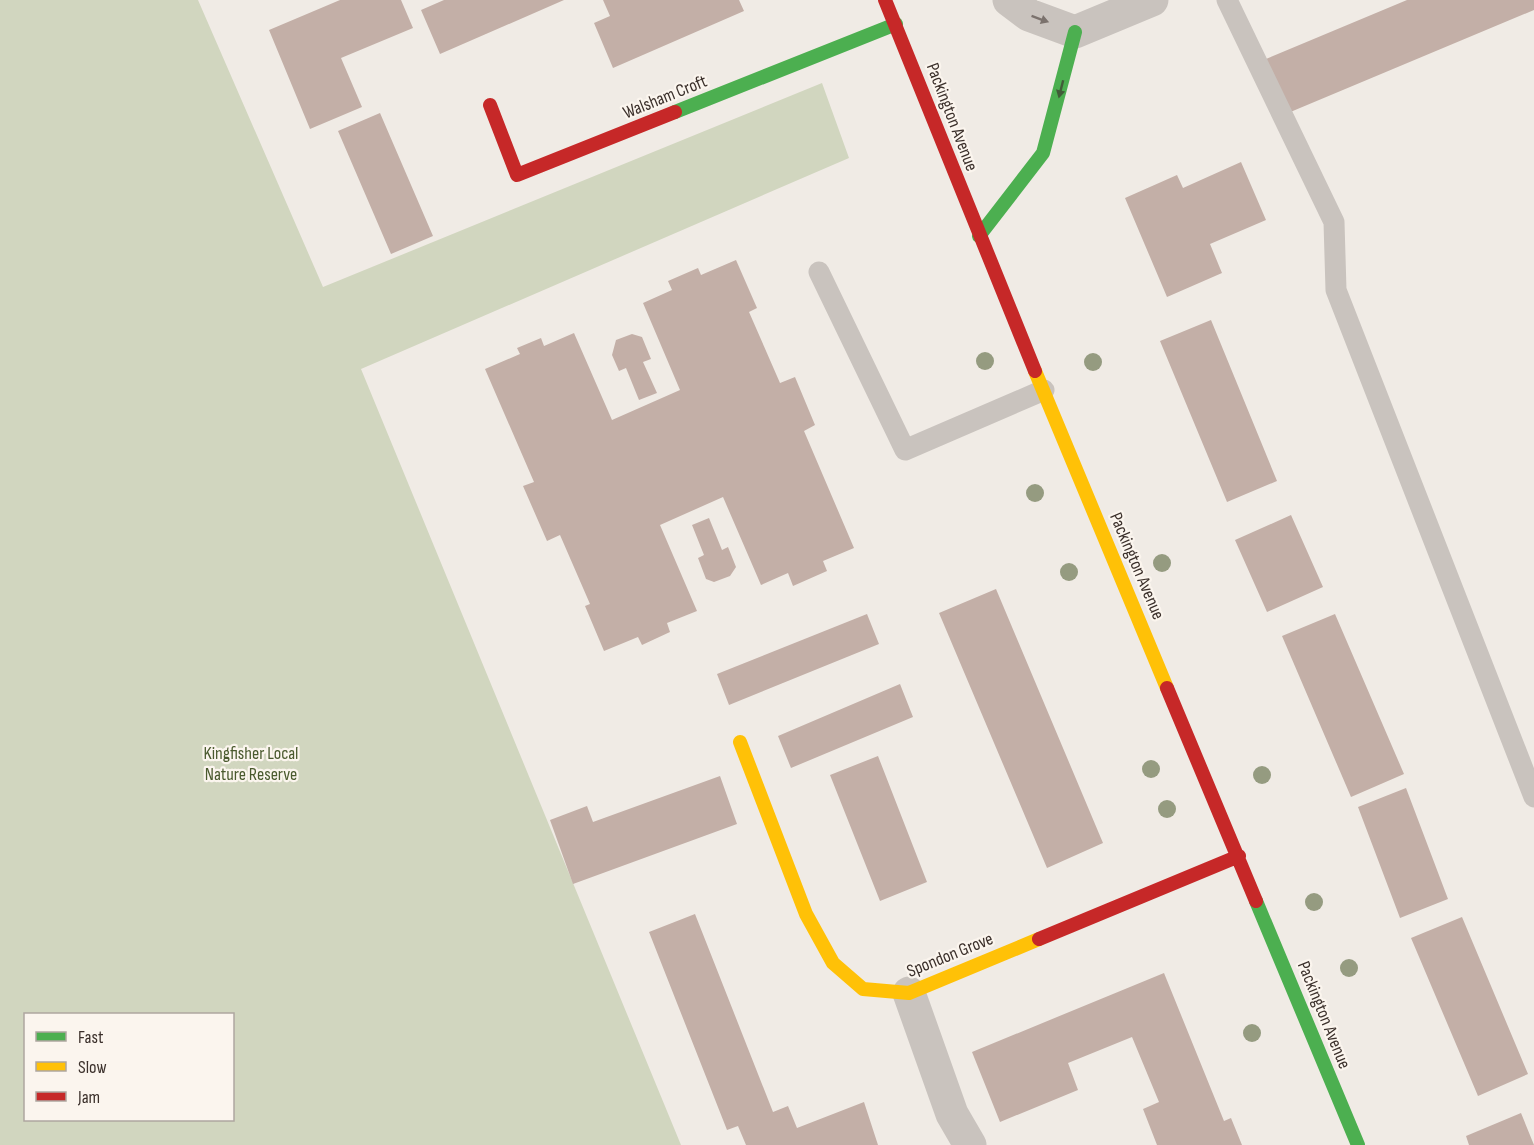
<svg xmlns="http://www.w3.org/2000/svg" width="1534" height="1145" viewBox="0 0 1534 1145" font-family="'Sofia Sans Condensed',sans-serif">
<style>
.green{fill:#d1d6bf;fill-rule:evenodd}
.building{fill:#c3afa7}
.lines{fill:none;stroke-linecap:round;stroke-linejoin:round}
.lane{stroke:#c9c3be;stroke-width:21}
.street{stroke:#c9c3be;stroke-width:33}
.fast{stroke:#4caf50;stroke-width:14}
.slow{stroke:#ffc107;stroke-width:14}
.jam{stroke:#c62828;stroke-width:14}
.tree{fill:#959b80}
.oneway{fill:#7b726d}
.oneway2{fill:#415c38}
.labels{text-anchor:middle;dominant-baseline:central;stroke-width:4.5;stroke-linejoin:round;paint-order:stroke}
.street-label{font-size:18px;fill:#3b302b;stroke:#fbf5ee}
.park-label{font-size:18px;fill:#4a5a2e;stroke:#fbf5ee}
</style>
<rect width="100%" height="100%" fill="#f0ebe5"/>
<path class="green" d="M 0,0 L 198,0 L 323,287 L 822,83 L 849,158 L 361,369 L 681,1145 L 0,1145 ZM 26,1014 L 232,1014 L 232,1120 L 26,1120 Z"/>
<path class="building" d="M 340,0 L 401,0 L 413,28 L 341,58 L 362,107 L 310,129 L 269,30 Z
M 444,0 L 564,0 L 440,54 L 421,10 Z
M 603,0 L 739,0 L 744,11 L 613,68 L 594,23 L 610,16 Z
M 1407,0 L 1534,0 L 1534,10 L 1288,113 L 1266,59 Z
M 380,113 L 433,236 L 391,254 L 338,131 Z
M 1241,162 L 1266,220 L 1210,244 L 1222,273 L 1167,297 L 1125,198 L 1177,175 L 1183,188 Z
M 736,260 L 757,308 L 749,312 L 780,383 L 795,377 L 815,425 L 804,431 L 854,548 L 823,561 L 827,571 L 793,586 L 788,573 L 761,585 L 723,497 L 660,525 L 697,611 L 667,623 L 670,632 L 642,645 L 638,637 L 604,651 L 585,606 L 590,604 L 560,535 L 547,541 L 523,486 L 534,482 L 485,369 L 520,354 L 517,348 L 541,338 L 544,346 L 574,333 L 612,420 L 680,390 L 643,303 L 672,290 L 668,281 L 698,268 L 701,275 Z
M 1211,320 L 1277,481 L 1227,502 L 1160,341 Z
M 632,334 L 642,337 L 651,359 L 643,362 L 657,393 L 639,400 L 626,368 L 619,371 L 612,355 L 616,340 Z
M 1291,515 L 1323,587 L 1267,612 L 1235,540 Z
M 709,518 L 722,550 L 728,547 L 736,567 L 730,576 L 714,582 L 706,579 L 698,558 L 704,555 L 692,525 Z
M 996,589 L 1103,843 L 1047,868 L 939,613 Z
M 867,614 L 879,644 L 729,705 L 717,674 Z
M 1335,614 L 1404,774 L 1351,797 L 1282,636 Z
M 900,684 L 913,717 L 791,768 L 778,736 Z
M 878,756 L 927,882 L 880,901 L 830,775 Z
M 720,776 L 737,824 L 573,884 L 550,820 L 587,806 L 593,822 Z
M 1406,788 L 1448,899 L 1400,918 L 1358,807 Z
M 695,914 L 773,1112 L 788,1106 L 797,1128 L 864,1102 L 878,1145 L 746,1145 L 738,1126 L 727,1130 L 649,932 Z
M 1462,917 L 1528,1074 L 1478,1096 L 1411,938 Z
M 1164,973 L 1224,1121 L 1231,1118 L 1242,1145 L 1157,1145 L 1143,1109 L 1159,1102 L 1132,1037 L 1068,1063 L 1078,1090 L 1000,1122 L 972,1052 Z
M 1521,1113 L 1534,1145 L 1469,1145 L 1466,1136 Z"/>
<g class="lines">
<path class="lane" d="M 1227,0 L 1334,222 L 1336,290 L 1534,797
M 819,272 L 905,450 L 1044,390"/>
<path class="street" d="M 1009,0 L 1029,15 L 1075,32 L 1152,0
M 909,993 L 952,1114 L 970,1145"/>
<path class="fast" d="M 675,112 L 896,24
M 979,236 L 1043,153 L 1075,32
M 1256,901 L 1358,1145"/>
<path class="slow" d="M 1035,371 L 1167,688
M 740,742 L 806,914 L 833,963 L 863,989 L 909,993 L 1039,939"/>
<path class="jam" d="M 885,0 L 1035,371
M 490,105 L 517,175 L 675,112
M 1167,688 L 1256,901
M 1039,939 L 1239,856"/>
</g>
<g class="tree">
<circle cx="985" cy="361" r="9"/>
<circle cx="1093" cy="362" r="9"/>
<circle cx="1035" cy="493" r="9"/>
<circle cx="1162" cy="563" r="9"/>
<circle cx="1069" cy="572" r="9"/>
<circle cx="1151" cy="769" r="9"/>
<circle cx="1262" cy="775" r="9"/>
<circle cx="1167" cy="809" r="9"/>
<circle cx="1314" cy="902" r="9"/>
<circle cx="1349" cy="968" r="9"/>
<circle cx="1252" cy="1033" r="9"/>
</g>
<defs><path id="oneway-solid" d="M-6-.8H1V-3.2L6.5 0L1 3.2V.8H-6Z" transform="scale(1.5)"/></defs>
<use class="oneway" href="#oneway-solid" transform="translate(1040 19) rotate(20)"/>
<use class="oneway2" href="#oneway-solid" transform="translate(1061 89) rotate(104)"/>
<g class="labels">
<g class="street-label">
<text transform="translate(665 97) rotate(-22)">Walsham Croft</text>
<text transform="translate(952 117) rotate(69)">Packington Avenue</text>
<text transform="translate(1137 566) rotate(67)">Packington Avenue</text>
<text transform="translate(950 955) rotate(-22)">Spondon Grove</text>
<text transform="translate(1324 1015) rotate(68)">Packington Avenue</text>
</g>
<g class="park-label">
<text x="251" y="753">Kingfisher Local<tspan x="251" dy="21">Nature Reserve</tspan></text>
</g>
</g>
<rect x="24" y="1013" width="210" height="108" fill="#fbf5ee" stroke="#aea6a0" stroke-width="1.5"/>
<rect x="36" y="1032" width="30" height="9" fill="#4caf50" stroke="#aea6a0" stroke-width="1.5"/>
<text x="78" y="1043" font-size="18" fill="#3b302b">Fast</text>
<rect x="36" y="1062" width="30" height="9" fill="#ffc107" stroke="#aea6a0" stroke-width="1.5"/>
<text x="78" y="1073" font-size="18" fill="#3b302b">Slow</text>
<rect x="36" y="1092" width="30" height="9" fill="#c62828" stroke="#aea6a0" stroke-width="1.5"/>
<text x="78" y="1103" font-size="18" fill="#3b302b">Jam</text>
</svg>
